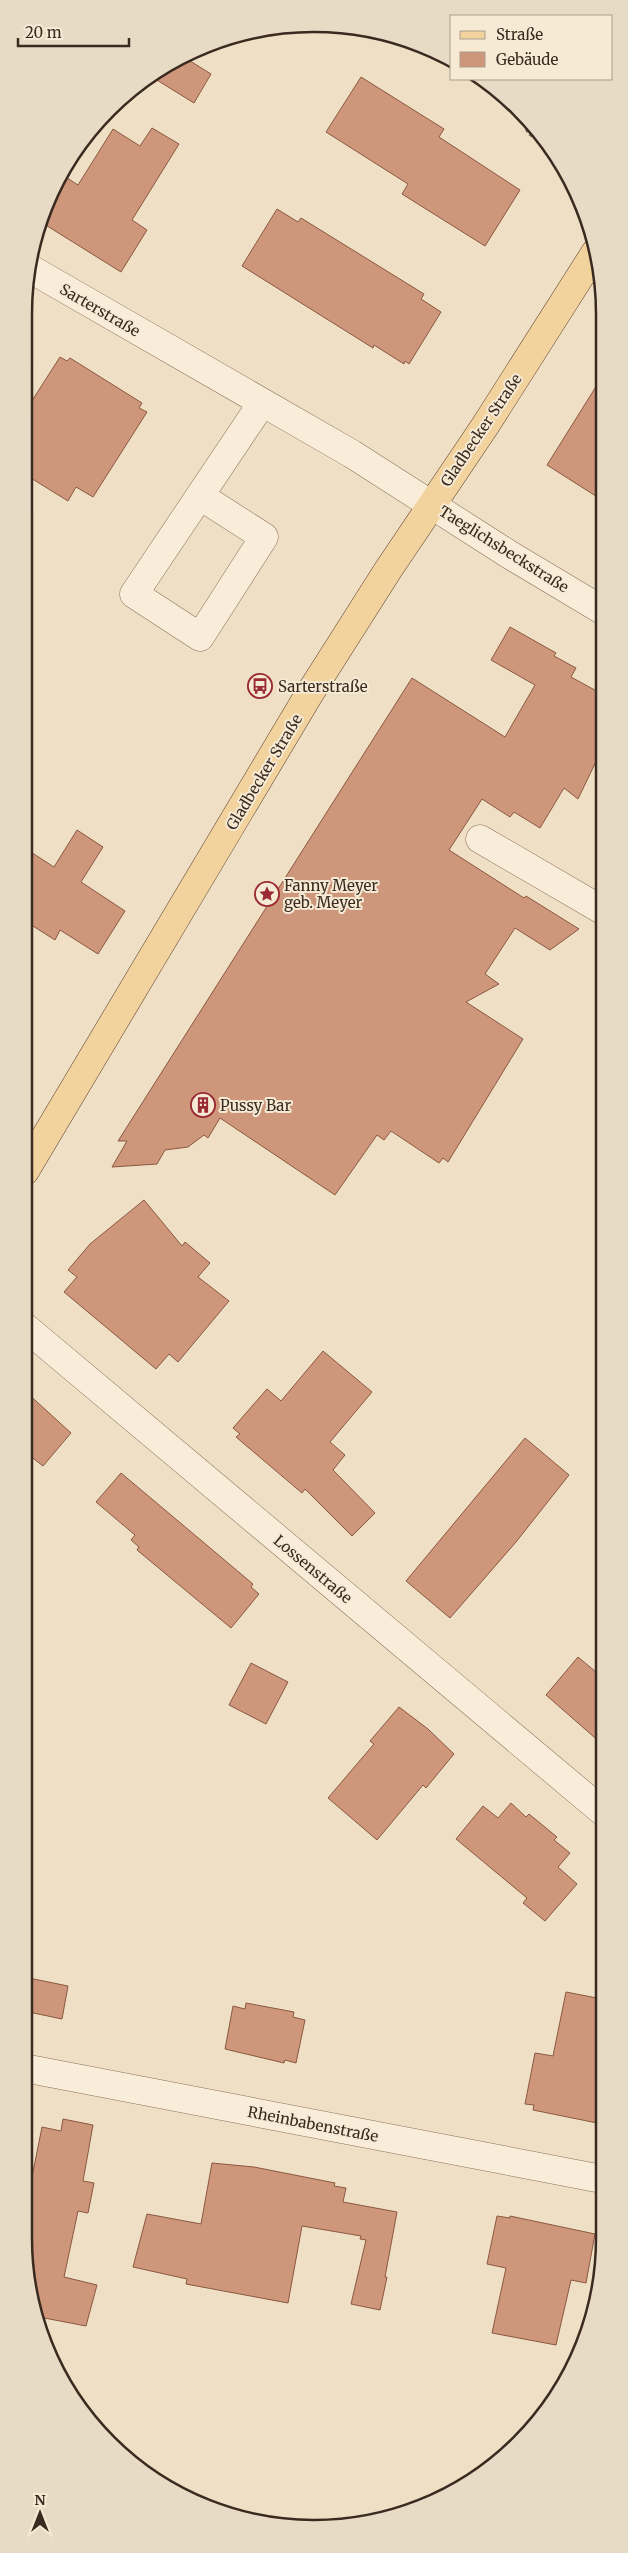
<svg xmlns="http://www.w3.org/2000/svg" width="628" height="2553" viewBox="0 0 628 2553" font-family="Merriweather,serif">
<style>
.building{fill:#ce977b;stroke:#8a5840}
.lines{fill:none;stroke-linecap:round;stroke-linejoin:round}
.minor-casing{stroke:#8a715b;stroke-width:29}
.major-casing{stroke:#583f2f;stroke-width:29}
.path{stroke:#8a715b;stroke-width:3;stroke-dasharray:4 2.5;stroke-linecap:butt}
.minor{stroke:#f9edd9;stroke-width:28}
.major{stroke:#f2d29d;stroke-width:28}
.labels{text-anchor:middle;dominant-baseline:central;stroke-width:4;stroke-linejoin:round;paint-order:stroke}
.street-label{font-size:15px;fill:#3a2a1f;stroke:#f6ead5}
.poi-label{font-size:15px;fill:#3a2a1f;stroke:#f6ead5;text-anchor:start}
.rim{fill:none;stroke:#3a2a1f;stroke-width:2.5}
</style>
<rect width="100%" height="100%" fill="#efdfc5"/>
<path class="building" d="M 187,59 L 211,74 L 194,103 L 152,77 Z
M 361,77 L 444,129 L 439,137 L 520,190 L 485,246 L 402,194 L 408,184 L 326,132 Z
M 152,128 L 179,144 L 132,220 L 147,230 L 121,272 L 44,224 L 61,174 L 78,185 L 113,129 L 140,146 Z
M 277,209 L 298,222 L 301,218 L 424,294 L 421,299 L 441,312 L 409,364 L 405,361 L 404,364 L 374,345 L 373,348 L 242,266 Z
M 60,357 L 67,361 L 70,358 L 142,403 L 139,408 L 147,412 L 93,497 L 76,487 L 68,501 L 26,475 L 26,410 Z
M 602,377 L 602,500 L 547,465 Z
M 510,627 L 556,653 L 554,656 L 576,668 L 571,677 L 602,694 L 602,749 L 578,799 L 564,788 L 540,828 L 514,812 L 510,817 L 482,799 L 449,850 L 524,898 L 526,896 L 579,929 L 550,950 L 515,928 L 485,974 L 499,984 L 466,1002 L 523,1039 L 448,1162 L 443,1158 L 439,1163 L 391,1131 L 384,1140 L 377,1135 L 335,1195 L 220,1118 L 208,1138 L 204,1135 L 188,1147 L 165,1150 L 157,1164 L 112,1167 L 127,1141 L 118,1141 L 412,678 L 505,737 L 535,685 L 491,660 Z
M 77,830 L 103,847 L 81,882 L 125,911 L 98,954 L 60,930 L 55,940 L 25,921 L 26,849 L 54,867 Z
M 144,1200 L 182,1246 L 185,1242 L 210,1263 L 198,1277 L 229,1301 L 178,1362 L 169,1354 L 156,1369 L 64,1292 L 77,1277 L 68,1270 L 90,1244 Z
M 323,1351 L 372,1392 L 330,1442 L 345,1455 L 333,1470 L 375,1513 L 352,1536 L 305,1489 L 302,1493 L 236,1437 L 240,1434 L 233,1428 L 267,1389 L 281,1401 Z
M 25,1391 L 71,1433 L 43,1466 L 25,1452 Z
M 525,1438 L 569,1475 L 516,1542 L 450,1618 L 406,1581 Z
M 121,1473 L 253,1584 L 251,1587 L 259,1594 L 231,1628 L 137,1550 L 139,1547 L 131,1540 L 135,1535 L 96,1502 Z
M 578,1657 L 602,1677 L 602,1744 L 546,1695 Z
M 251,1663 L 288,1682 L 266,1724 L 229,1705 Z
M 399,1707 L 428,1729 L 454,1754 L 426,1788 L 423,1785 L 377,1840 L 328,1798 L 374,1744 L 370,1741 Z
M 511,1803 L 526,1817 L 529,1814 L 557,1837 L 554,1840 L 570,1853 L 558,1867 L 577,1884 L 545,1921 L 523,1903 L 527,1898 L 456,1839 L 483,1806 L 498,1818 Z
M 24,1977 L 68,1986 L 62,2019 L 24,2011 Z
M 566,1992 L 602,1999 L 602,2124 L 533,2110 L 534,2105 L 525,2104 L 535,2053 L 553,2056 Z
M 246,2003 L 294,2012 L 293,2017 L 305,2020 L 296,2063 L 285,2060 L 284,2063 L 225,2049 L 233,2006 L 245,2009 Z
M 63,2119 L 93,2125 L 83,2181 L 94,2183 L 88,2213 L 78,2211 L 64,2277 L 97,2285 L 86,2326 L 39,2317 L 24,2238 L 24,2217 L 42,2127 L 61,2131 Z
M 212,2163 L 254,2167 L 335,2183 L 334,2186 L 346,2188 L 343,2202 L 397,2212 L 385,2277 L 387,2277 L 380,2310 L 351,2304 L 366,2240 L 360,2239 L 361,2236 L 302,2226 L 288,2303 L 186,2284 L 187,2279 L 133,2267 L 147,2214 L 201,2224 Z
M 497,2216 L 510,2218 L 510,2216 L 595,2234 L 586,2283 L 571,2280 L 556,2345 L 492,2333 L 506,2268 L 487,2264 Z"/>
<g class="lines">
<defs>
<path id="minor" d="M 29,268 L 352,454 L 510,555 L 602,610
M 200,496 L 264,537 L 200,637 L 134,594 L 262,403
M 480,839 L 602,910
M 25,1327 L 602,1811
M 24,2068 L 602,2179"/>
<path id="major" d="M 25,1171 L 308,696 L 388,570 L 485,426 L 595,253"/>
</defs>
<use href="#minor" class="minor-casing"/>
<use href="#major" class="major-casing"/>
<path class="path" d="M 520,110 L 528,133 L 544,144"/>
<use href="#minor" class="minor"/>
<use href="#major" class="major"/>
</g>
<defs>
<symbol id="bus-ring" viewBox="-11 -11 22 22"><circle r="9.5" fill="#f6ead5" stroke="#9a2a33" stroke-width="1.5"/><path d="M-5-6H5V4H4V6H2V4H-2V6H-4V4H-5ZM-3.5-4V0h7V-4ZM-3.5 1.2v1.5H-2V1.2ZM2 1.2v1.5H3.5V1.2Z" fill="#9a2a33"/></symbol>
<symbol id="sight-ring" viewBox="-11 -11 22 22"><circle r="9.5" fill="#f6ead5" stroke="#9a2a33" stroke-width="1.5"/><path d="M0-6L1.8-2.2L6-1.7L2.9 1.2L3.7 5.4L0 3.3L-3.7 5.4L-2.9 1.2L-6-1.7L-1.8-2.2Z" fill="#9a2a33"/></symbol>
<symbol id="building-ring" viewBox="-11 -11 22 22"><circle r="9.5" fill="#f6ead5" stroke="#9a2a33" stroke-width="1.5"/><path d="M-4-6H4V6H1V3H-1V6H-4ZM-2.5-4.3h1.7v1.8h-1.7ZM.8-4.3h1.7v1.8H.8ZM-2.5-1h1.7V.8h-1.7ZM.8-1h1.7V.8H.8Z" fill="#9a2a33"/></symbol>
</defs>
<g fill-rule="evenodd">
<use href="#bus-ring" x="246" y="672" width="28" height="28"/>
<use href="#sight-ring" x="253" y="880" width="28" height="28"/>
<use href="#building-ring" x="189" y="1091" width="28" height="28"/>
</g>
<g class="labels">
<g class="street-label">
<text transform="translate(100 310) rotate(30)">Sarterstraße</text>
<text transform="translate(481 430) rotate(-56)">Gladbecker Straße</text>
<text transform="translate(504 549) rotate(32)">Taeglichsbeckstraße</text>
<text transform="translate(264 772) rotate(-59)">Gladbecker Straße</text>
<text transform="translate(313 1569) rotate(40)">Lossenstraße</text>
<text transform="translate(313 2124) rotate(11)">Rheinbabenstraße</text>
</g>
<g class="poi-label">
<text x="278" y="686">Sarterstraße</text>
<text x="284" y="885">Fanny Meyer<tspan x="284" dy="17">geb. Meyer</tspan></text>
<text x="220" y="1105">Pussy Bar</text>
</g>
</g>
<path d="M0 0H628V2553H0ZM314 32H314A282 282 0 0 1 596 314V2238A282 282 0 0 1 314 2520H314A282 282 0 0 1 32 2238V314A282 282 0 0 1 314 32Z" fill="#e7dbc6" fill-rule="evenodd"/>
<path class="rim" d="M314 32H314A282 282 0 0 1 596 314V2238A282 282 0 0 1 314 2520H314A282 282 0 0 1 32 2238V314A282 282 0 0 1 314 32Z"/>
<rect x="450" y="15" width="162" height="65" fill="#f6ead5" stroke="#ab9d8c"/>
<rect x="460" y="31" width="25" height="8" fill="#f2d29d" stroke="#ab9d8c"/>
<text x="496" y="40" font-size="15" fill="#3a2a1f">Straße</text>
<rect x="460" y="52" width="25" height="15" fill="#ce977b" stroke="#ab9d8c"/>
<text x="496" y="65" font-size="15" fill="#3a2a1f">Gebäude</text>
<g transform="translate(40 2513)" stroke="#f6ead5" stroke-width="4" paint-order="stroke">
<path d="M0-4L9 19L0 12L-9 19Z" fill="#3a2a1f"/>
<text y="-8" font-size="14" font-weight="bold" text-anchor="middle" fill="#3a2a1f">N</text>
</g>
<path d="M18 38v8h111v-8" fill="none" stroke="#3a2a1f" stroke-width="2.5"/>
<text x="25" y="38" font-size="15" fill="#3a2a1f" stroke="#f6ead5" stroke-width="4" paint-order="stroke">20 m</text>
</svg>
